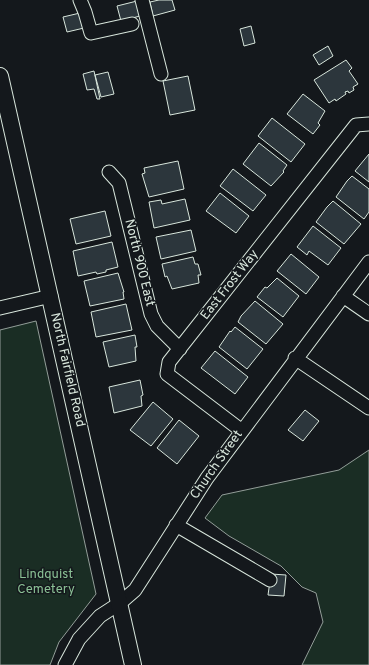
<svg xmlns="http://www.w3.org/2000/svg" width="369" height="665" viewBox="0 0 369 665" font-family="Overpass,sans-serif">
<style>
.green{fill:#1a2d24;stroke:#939e99}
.building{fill:#2c363c;stroke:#d8e6dc}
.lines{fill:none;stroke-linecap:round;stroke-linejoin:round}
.minor-casing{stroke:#d8e6dc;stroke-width:15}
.major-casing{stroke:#d8e6dc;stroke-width:18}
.minor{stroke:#14181c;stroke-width:13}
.major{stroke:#14181c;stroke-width:16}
.labels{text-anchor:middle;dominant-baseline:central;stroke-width:3;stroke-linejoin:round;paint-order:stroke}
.street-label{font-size:13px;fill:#d8e6dc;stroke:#14181c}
.park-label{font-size:13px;fill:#8ac095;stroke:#14181c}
</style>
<rect width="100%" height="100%" fill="#14181c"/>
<path class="green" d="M 36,321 L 96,594 L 59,642 L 50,665 L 0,665 L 0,330 Z
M 369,450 L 369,665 L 302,665 L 323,622 L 316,593 L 302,587 L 281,566 L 229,536 L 205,518 L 222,495 L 339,470 Z"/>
<path class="building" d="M 159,0 L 172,0 L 175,10 L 153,16 L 150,2 Z
M 137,1 L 140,16 L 121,21 L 117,6 Z
M 80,13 L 84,28 L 67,32 L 63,17 Z
M 251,26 L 255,43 L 244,46 L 240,29 Z
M 328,46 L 333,56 L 319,65 L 313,55 Z
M 346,60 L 352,68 L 349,71 L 358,84 L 353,87 L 354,90 L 349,93 L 348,91 L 345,92 L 346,94 L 336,101 L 335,99 L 329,103 L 314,80 Z
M 94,71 L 100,99 L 97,99 L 94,89 L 87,90 L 83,74 Z
M 108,72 L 114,94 L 101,97 L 95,75 Z
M 188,76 L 195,110 L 170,115 L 163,81 Z
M 303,94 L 325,111 L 318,123 L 320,125 L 313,134 L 287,114 Z
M 272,118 L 305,144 L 291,162 L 258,136 Z
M 259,143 L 287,165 L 283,171 L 284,172 L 271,186 L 243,164 Z
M 369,154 L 369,182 L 355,171 Z
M 178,161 L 184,189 L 149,197 L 142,174 L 145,173 L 144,168 Z
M 233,169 L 266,195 L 253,211 L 220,186 Z
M 352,176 L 369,189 L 369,212 L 364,219 L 336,197 L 347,181 Z
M 220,193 L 249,216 L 236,233 L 206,211 Z
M 185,199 L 190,220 L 154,228 L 149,202 L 161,200 L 162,204 Z
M 333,201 L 361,224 L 344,244 L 316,222 L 327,207 Z
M 105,211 L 111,236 L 76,244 L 70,219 Z
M 313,226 L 341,248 L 328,265 L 309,251 L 307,255 L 297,247 Z
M 191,230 L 196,251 L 161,259 L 156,237 Z
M 112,242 L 118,267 L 106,270 L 106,272 L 97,274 L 96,272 L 78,276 L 73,251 Z
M 291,254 L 319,277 L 306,294 L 277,271 Z
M 193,257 L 195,264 L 198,264 L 201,275 L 198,275 L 199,283 L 172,289 L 167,276 L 165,277 L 162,264 Z
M 118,273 L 124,292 L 123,292 L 124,299 L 90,306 L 84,281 Z
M 277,278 L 299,296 L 283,317 L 257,297 L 265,287 L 267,288 Z
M 255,301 L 283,324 L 266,344 L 238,322 L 241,316 Z
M 126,304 L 132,330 L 96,337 L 91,312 Z
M 235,327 L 263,349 L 247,369 L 219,347 L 230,331 L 231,332 Z
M 135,335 L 137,347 L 135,347 L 136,361 L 109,367 L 103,342 Z
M 215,351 L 248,377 L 235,394 L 201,368 Z
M 140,380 L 143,395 L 141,396 L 142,406 L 114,413 L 109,387 Z
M 153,402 L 173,419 L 151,446 L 130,430 Z
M 305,410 L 319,421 L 303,441 L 288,430 Z
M 179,420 L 199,436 L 177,464 L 157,448 Z
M 271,574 L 286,575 L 284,596 L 268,595 Z"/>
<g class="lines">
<defs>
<path id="minor" d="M 80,0 L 85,12 L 91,33 L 132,24
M 142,0 L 161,74
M 109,172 L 119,183 L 151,314 L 157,326 L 180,349
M 343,296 L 369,314
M 0,308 L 51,296
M 295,358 L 369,408
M 242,431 L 167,374 L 169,362 L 356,125 L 369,124
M 176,525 L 270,580
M 65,665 L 79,639 L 100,616 L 120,603 L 135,590 L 207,478 L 369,262"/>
<path id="major" d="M 0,76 L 133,665"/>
</defs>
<use href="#minor" class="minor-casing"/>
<use href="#major" class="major-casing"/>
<use href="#minor" class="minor"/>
<use href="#major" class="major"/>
</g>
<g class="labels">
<g class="street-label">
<text transform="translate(139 263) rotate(76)">North 900 East</text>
<text transform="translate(230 285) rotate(-52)">East Frost Way</text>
<text transform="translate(67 370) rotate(77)">North Fairfield Road</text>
<text transform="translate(217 465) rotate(-55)">Church Street</text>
</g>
<g class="park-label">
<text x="46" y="575">Lindquist<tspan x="46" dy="15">Cemetery</tspan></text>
</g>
</g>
</svg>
